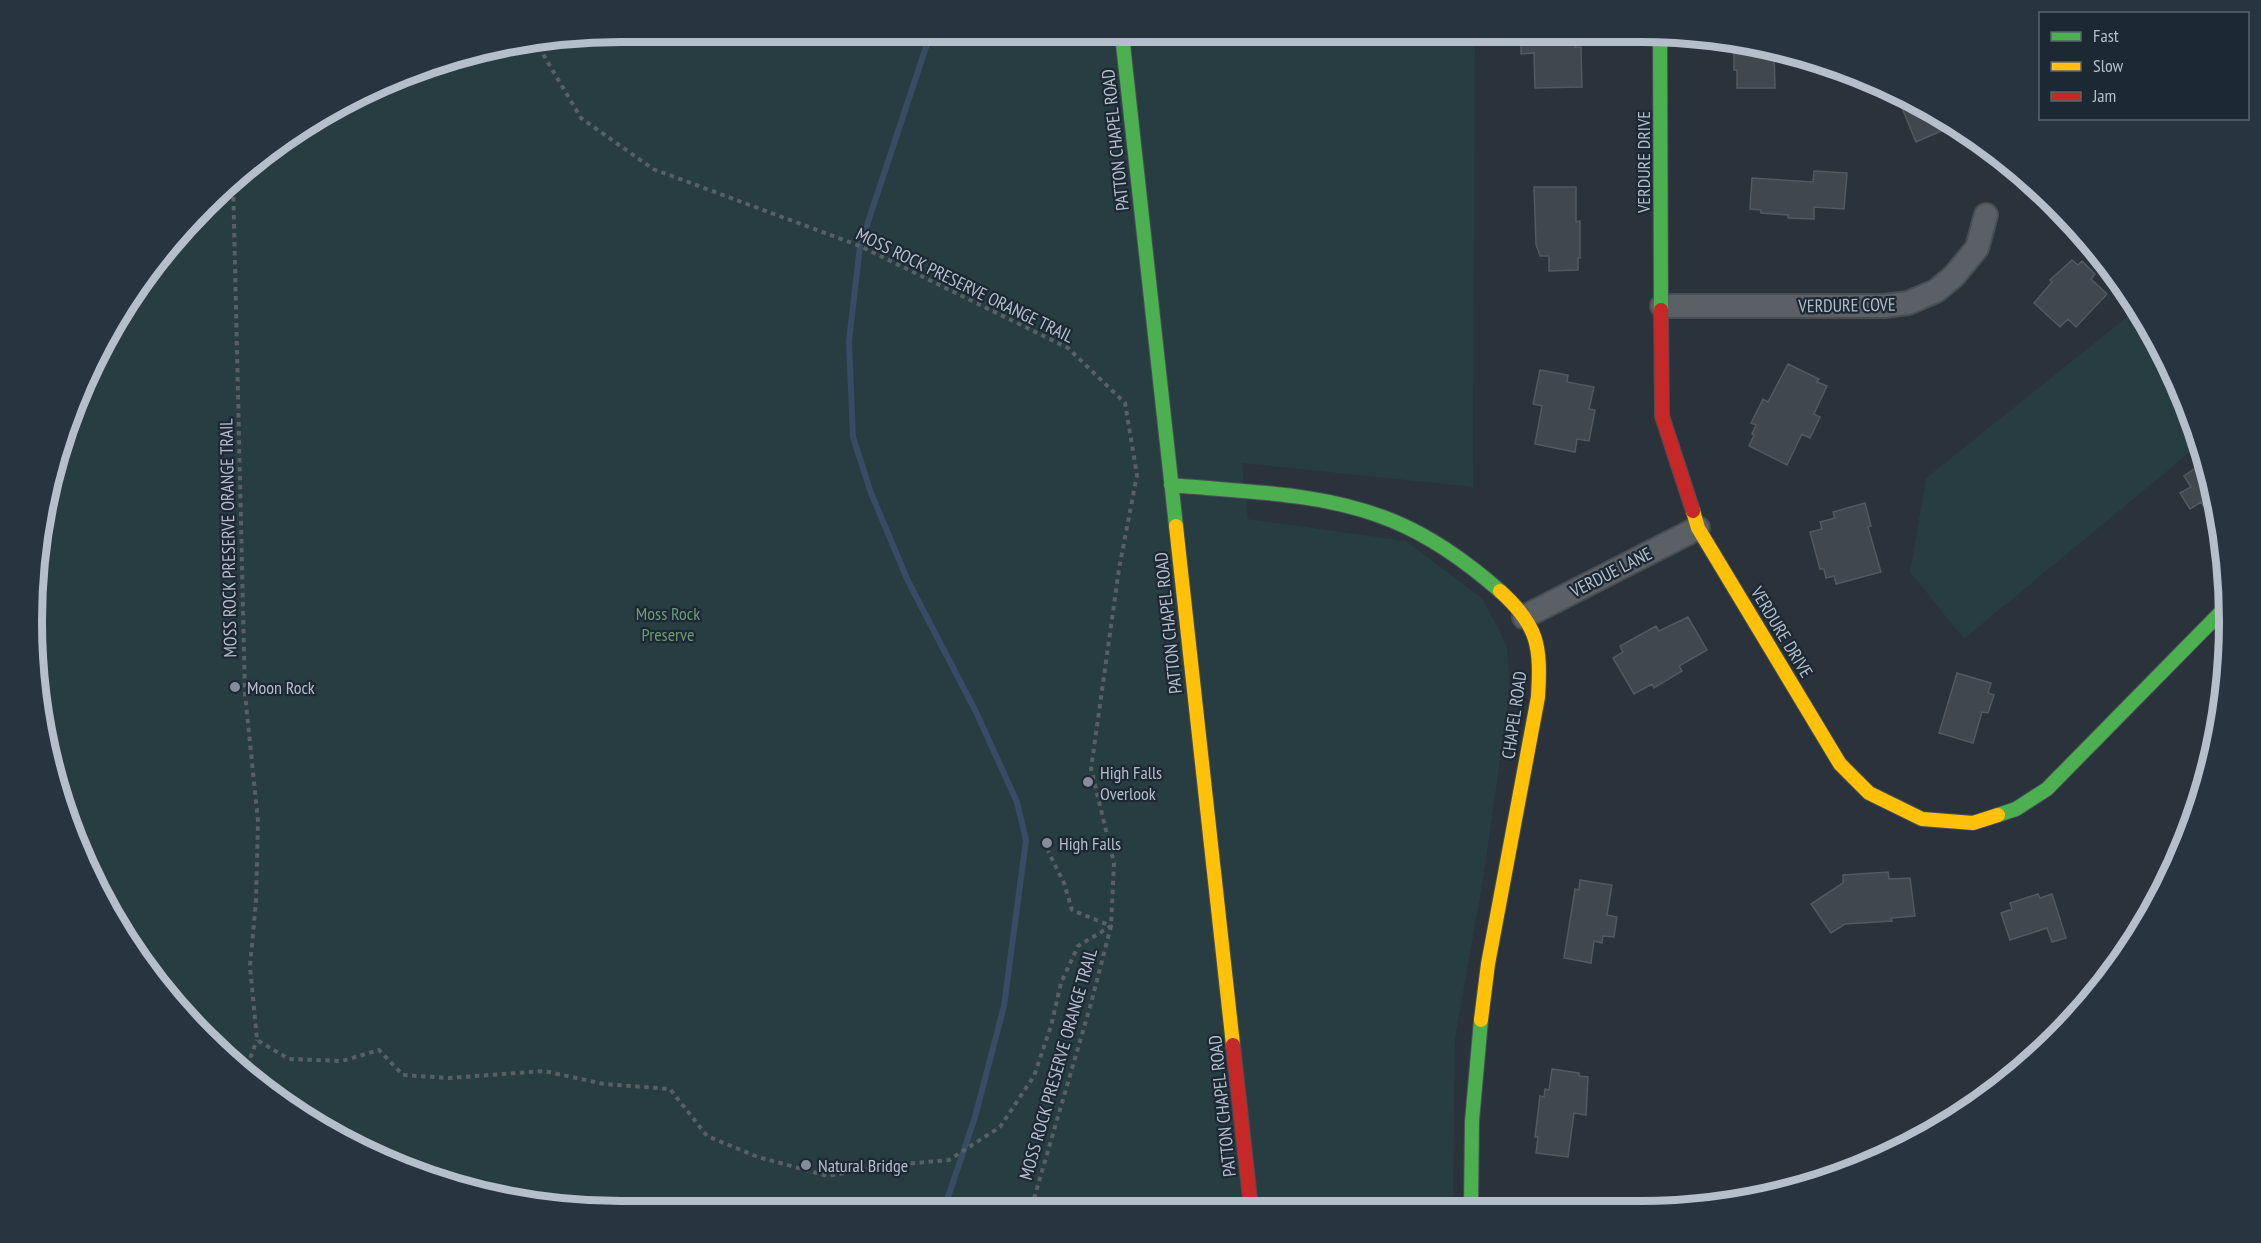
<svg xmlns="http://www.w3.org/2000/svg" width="2261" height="1243" viewBox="0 0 2261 1243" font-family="'PT Sans Narrow',sans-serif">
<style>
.green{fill:#273d41}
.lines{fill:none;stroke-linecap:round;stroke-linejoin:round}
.stream{stroke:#384c66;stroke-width:6}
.building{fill:#41474f;stroke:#525961;stroke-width:1.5}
.street-casing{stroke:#494e55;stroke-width:26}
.fast-casing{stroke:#494e55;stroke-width:16}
.slow-casing{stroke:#494e55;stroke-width:16}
.jam-casing{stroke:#494e55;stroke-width:16}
.path{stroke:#585f65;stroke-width:4;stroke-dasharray:4.5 4.5;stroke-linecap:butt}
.street{stroke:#5b6067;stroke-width:22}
.fast{stroke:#4caf50;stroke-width:14}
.slow{stroke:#ffc107;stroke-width:14}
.jam{stroke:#c62828;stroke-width:14}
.poi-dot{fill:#848d99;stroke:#1d2835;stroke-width:2}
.labels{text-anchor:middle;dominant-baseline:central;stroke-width:4.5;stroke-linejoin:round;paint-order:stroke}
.street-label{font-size:18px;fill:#b5becb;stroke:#1d2835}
.park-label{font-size:18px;fill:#6b9d75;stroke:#1d2835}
.poi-label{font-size:18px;fill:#b5becb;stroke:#1d2835;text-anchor:start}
.rim{fill:none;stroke:#b5becb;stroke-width:8}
</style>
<rect width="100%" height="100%" fill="#2a323b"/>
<path class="green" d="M 1475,33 L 1473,487 L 1242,463 L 1248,519 L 1406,541 L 1483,599 L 1507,646 L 1510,689 L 1483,880 L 1455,1039 L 1453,1207 L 583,1210 L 432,1180 L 326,1132 L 233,1065 L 178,1010 L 111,917 L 76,847 L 43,737 L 33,660 L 37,545 L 49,481 L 111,329 L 131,293 L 204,205 L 263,153 L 360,93 L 432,63 L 544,37 Z
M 2137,309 L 2169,361 L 2200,444 L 1964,639 L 1910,572 L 1926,478 Z"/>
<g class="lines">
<path class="stream" d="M 930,35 L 860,246 L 849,341 L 853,437 L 871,493 L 908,581 L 976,712 L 1017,802 L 1026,840 L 1004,1006 L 975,1117 L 944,1209"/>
</g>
<path class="building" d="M 1521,33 L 1575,33 L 1575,47 L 1581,47 L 1582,87 L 1535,88 L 1534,53 L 1521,54 Z
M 1734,44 L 1774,52 L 1775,88 L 1737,88 L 1737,70 L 1734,70 Z
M 1916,102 L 1935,111 L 1955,125 L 1916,142 L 1902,108 Z
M 1814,171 L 1847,173 L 1844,209 L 1814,207 L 1814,219 L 1788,218 L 1788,215 L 1761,213 L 1761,210 L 1750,209 L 1752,178 L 1813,182 Z
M 1534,187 L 1576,187 L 1576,222 L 1580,221 L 1580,258 L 1578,258 L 1578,270 L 1549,271 L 1549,256 L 1540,256 L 1536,244 Z
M 2072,260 L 2078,265 L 2082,261 L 2095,274 L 2091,279 L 2107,294 L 2076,327 L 2068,319 L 2060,327 L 2034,303 L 2052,282 L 2050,280 Z
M 1788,364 L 1819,379 L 1817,382 L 1827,386 L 1814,414 L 1820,417 L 1810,438 L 1802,434 L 1787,465 L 1749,446 L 1754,435 L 1752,434 L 1756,425 L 1751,423 L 1763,399 L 1768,402 Z
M 1540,370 L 1568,375 L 1567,382 L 1594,387 L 1589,409 L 1595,410 L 1589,441 L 1577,439 L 1575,452 L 1535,444 L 1542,406 L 1533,404 Z
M 2201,464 L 2203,467 L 2208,464 L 2209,469 L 2220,531 L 2201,502 L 2190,509 L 2180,493 L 2191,487 L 2184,476 Z
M 1865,503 L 1871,526 L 1868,527 L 1881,572 L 1836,584 L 1834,576 L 1826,578 L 1824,569 L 1820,569 L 1810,532 L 1822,529 L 1820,522 L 1835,518 L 1833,512 Z
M 1688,617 L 1707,650 L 1679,666 L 1682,671 L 1654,688 L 1652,684 L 1634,694 L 1613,658 L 1623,652 L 1620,646 L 1656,626 L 1659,631 Z
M 1957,673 L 1991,683 L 1988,693 L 1994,695 L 1988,713 L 1982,712 L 1973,743 L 1939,733 Z
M 1888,872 L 1889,879 L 1910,878 L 1915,916 L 1891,918 L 1892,921 L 1845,924 L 1831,933 L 1811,904 L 1843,883 L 1843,875 Z
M 1580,880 L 1612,885 L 1607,915 L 1617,917 L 1614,937 L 1603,936 L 1602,943 L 1594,941 L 1591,963 L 1564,958 L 1575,889 L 1579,890 Z
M 2038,894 L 2040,898 L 2052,894 L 2066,938 L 2052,942 L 2047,928 L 2010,940 L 2001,913 L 2012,909 L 2010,903 Z
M 1552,1069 L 1579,1073 L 1579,1076 L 1588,1077 L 1586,1115 L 1574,1113 L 1568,1157 L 1536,1153 L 1538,1137 L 1535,1137 L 1540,1096 L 1544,1097 L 1545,1089 L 1549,1090 Z"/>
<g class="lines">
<defs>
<path id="street" d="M 1662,306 L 1884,306 L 1908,303 L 1936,291 L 1954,276 L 1977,248 L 1986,215
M 1524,617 L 1698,528"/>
<path id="fast" d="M 1660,33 L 1661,310
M 1122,35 L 1176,526
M 1171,485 C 1244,492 1324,492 1393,521 C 1432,537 1468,563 1500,591
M 1998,815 L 2016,809 L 2047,789 L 2227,606
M 1471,1207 L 1472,1121 L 1481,1020"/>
<path id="slow" d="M 1693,511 L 1698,528 L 1840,764 L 1869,793 L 1922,819 L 1973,823 L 1998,815
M 1176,526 L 1233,1045
M 1481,1020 L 1488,964 L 1538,697 C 1541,647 1539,626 1500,591"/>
<path id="jam" d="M 1661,310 L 1662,416 L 1693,511
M 1233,1045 L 1251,1208"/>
</defs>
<use href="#street" class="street-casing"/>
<use href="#fast" class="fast-casing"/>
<use href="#slow" class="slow-casing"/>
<use href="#jam" class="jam-casing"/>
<path class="path" d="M 534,39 L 581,118 L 653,169 L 860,246 L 1068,348 L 1125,403 L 1137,475 L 1119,569 L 1091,769 L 1114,863 L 1111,926 L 1090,1007 L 1031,1209
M 233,179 L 245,694 L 258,821 L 256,901 L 250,966 L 257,1040 L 289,1059 L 342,1061 L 379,1050 L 403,1075 L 449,1078 L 544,1071 L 604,1084 L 670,1089 L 707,1136 L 758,1157 L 828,1176 L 883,1166 L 949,1160 L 1000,1127 L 1034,1076 L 1051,1026 L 1061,983 L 1078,946 L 1111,926 L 1072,910 L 1064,883 L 1048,851
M 246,1075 L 246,1069 L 257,1040"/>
<use href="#street" class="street"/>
<use href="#fast" class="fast"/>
<use href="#slow" class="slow"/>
<use href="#jam" class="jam"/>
</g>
<g class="poi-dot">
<circle cx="235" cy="687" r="6"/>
<circle cx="1088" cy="782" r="6"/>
<circle cx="1047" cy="843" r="6"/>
<circle cx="806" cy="1165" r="6"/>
</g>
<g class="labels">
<g class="street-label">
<text transform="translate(1115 140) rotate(-96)">PATTON CHAPEL ROAD</text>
<text transform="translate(1643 162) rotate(-90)">VERDURE DRIVE</text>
<text transform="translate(965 285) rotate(26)">MOSS ROCK PRESERVE ORANGE TRAIL</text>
<text transform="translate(1847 305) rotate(-1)">VERDURE COVE</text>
<text transform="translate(228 538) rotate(-91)">MOSS ROCK PRESERVE ORANGE TRAIL</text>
<text transform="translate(1611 572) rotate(-27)">VERDUE LANE</text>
<text transform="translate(1168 623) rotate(-96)">PATTON CHAPEL ROAD</text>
<text transform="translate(1782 632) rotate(59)">VERDURE DRIVE</text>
<text transform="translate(1514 715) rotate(-82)">CHAPEL ROAD</text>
<text transform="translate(1058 1064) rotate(-74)">MOSS ROCK PRESERVE ORANGE TRAIL</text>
<text transform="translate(1222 1106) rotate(-96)">PATTON CHAPEL ROAD</text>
</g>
<g class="park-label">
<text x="668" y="613">Moss Rock<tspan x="668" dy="21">Preserve</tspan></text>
</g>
<g class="poi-label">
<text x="247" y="687">Moon Rock</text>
<text x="1100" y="772">High Falls<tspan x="1100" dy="21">Overlook</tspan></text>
<text x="1059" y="843">High Falls</text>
<text x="818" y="1165">Natural Bridge</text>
</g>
</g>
<path d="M0 0H2261V1243H0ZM621 42H1640A579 579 0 0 1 2219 621V622A579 579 0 0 1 1640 1201H621A579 579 0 0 1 42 622V621A579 579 0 0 1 621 42Z" fill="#293441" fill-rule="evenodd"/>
<path class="rim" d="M621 42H1640A579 579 0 0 1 2219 621V622A579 579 0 0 1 1640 1201H621A579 579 0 0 1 42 622V621A579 579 0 0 1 621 42Z"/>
<rect x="2039" y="12" width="210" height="108" fill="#1d2835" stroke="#5a6471" stroke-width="1.5"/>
<rect x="2051" y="32" width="30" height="9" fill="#4caf50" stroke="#5a6471" stroke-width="1.5"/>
<text x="2093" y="42" font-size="18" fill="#b5becb">Fast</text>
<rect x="2051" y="62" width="30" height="9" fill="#ffc107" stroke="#5a6471" stroke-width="1.5"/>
<text x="2093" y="72" font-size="18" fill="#b5becb">Slow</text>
<rect x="2051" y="92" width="30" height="9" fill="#c62828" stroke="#5a6471" stroke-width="1.5"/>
<text x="2093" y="102" font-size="18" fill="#b5becb">Jam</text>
</svg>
